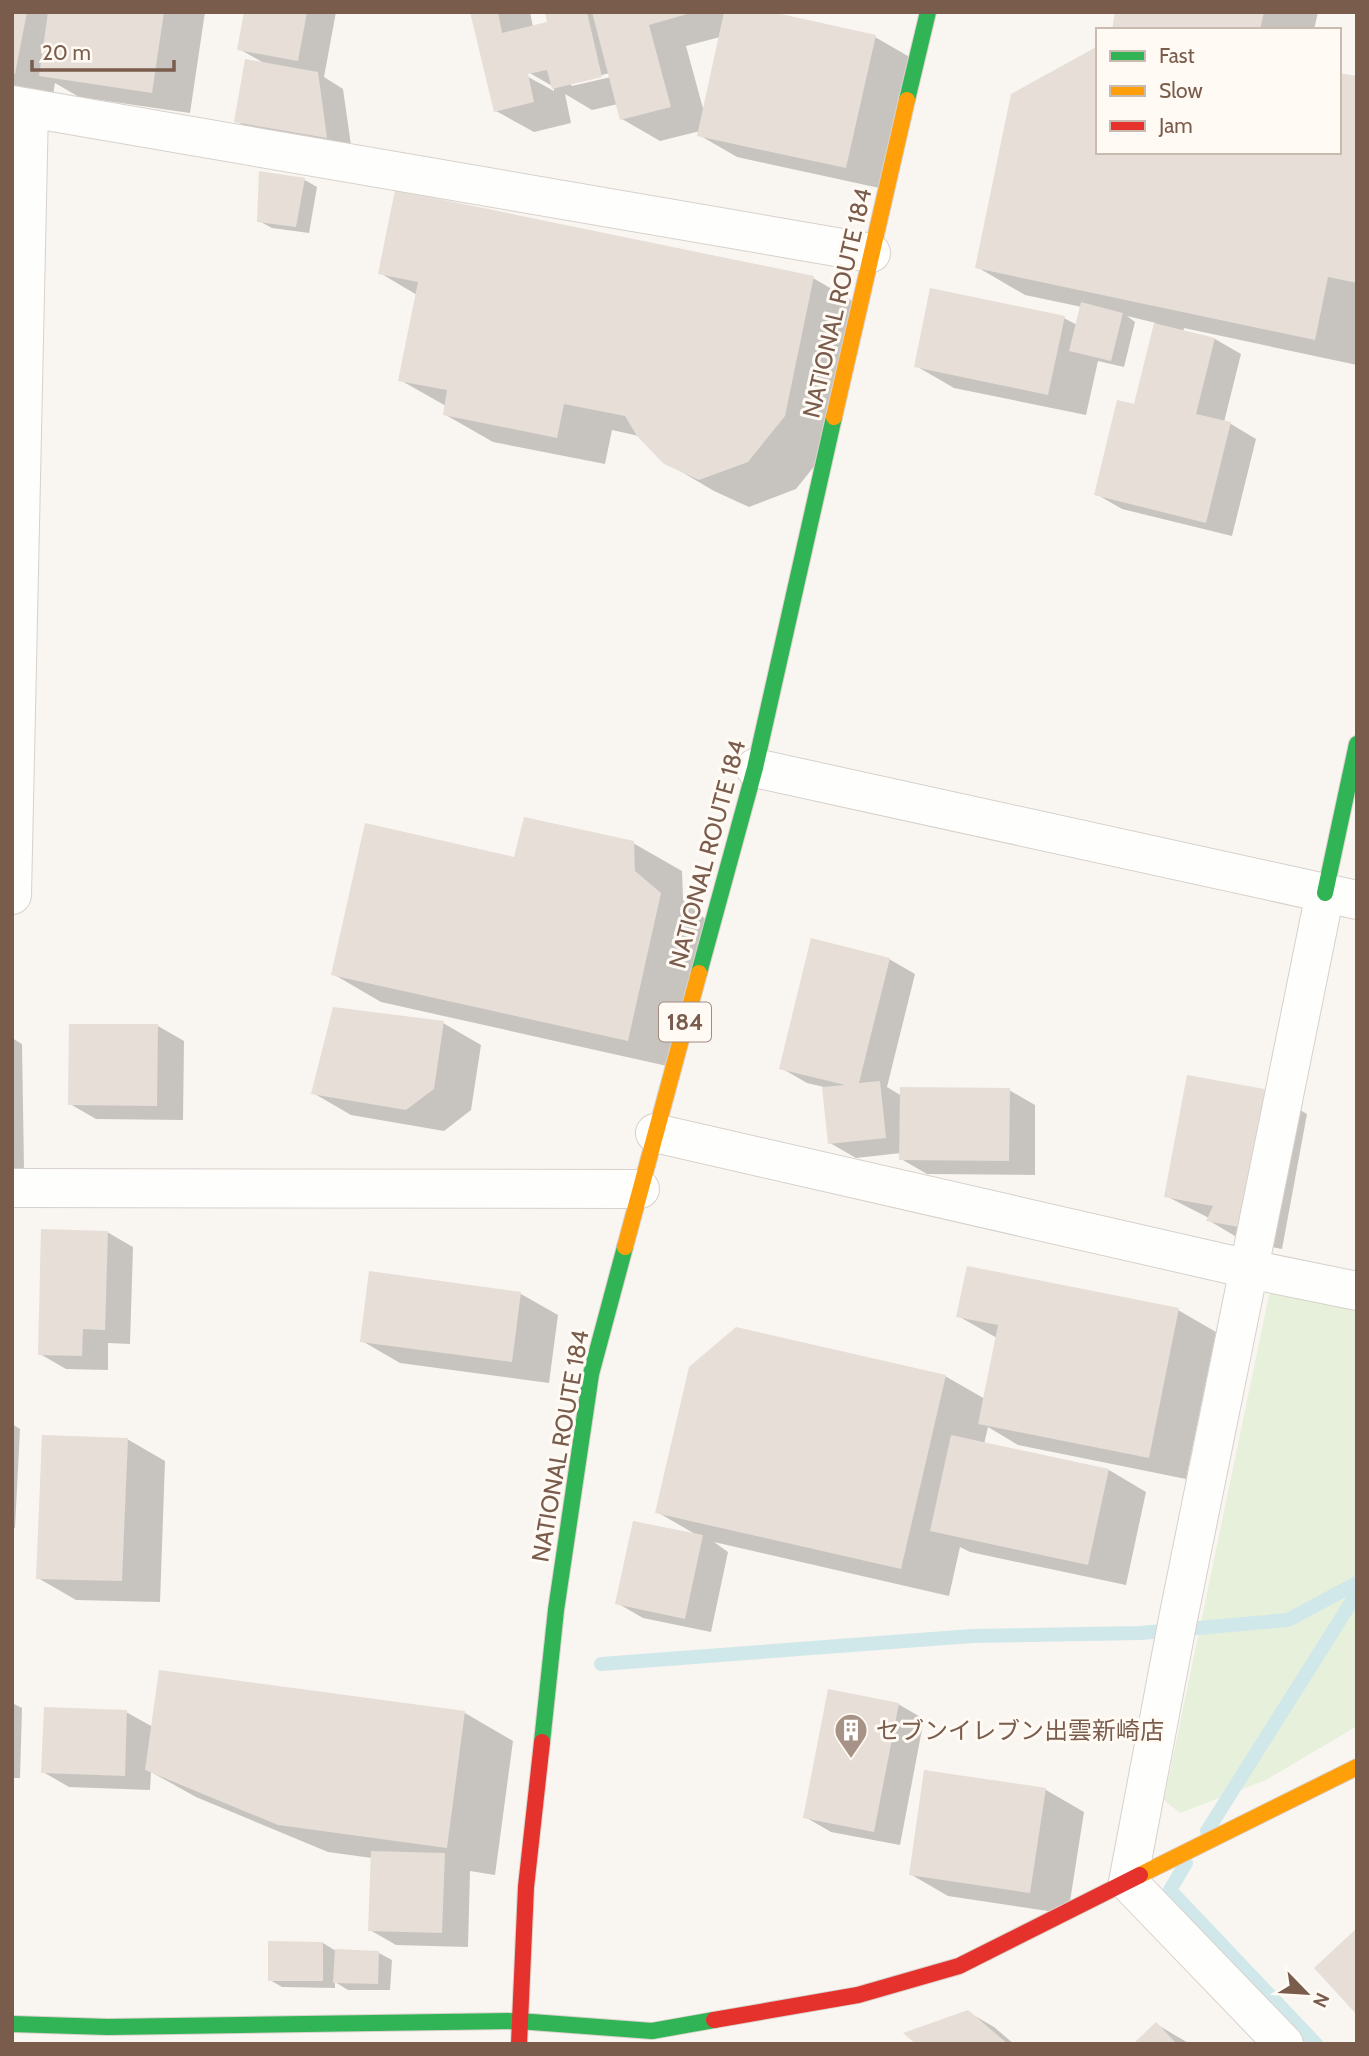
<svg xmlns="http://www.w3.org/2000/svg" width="1369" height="2056" viewBox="0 0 1369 2056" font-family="Cabin,'Noto Sans JP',sans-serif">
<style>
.green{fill:#e7f0db}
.shadow{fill:#0003;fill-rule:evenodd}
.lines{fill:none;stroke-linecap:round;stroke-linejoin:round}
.stream{stroke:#d0e8ea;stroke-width:14}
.building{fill:#e6ded7}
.street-casing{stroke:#d7d1cb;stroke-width:40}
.fast-casing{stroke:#d9d2cb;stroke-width:18}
.slow-casing{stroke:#d9d2cb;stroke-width:18}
.jam-casing{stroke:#d9d2cb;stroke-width:18}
.street{stroke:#fefefd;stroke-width:38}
.fast{stroke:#30b455;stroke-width:16}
.slow{stroke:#ff9f0a;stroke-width:16}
.jam{stroke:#e5322d;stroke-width:16}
.labels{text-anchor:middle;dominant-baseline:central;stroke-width:6;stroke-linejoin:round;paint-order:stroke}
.shield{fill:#fffaf3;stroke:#a28b7f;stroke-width:2}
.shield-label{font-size:23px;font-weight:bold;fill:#7a5c4d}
.street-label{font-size:24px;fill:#7a5c4d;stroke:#fffaf3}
.poi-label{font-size:24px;fill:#7a5c4d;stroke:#fffaf3;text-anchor:start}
</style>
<rect width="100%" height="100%" fill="#f9f5f0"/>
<path class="green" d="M 1283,1288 L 1357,1304 L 1357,1726 L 1266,1780 L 1180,1813 L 1164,1800 L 1269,1295 Z"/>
<path class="shadow" d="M 12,12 L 205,12 L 190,113 L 79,97 L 55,83 L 53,95 L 12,86 Z
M 245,12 L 336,12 L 324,77 L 343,89 L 352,152 L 262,136 L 236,121 L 264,63 L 239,49 Z
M 472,12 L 530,12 L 533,27 L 549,24 L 546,12 L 723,12 L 725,19 L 875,37 L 913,59 L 884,189 L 737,157 L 699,135 L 700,131 L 660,141 L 622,119 L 618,104 L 592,110 L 565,94 L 571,123 L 534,132 L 496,111 ZM 720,37 L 704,112 L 686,46 ZM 521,68 L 554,87 L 554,91 L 519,72 ZM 610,73 L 611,77 L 572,86 L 569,83 Z
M 1117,12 L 1318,12 L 1314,30 L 1113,30 Z
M 1357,78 L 1357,365 L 1184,328 L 1183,332 L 1215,339 L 1241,354 L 1224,422 L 1231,424 L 1256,439 L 1232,536 L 1122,509 L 1096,494 L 1136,407 L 1156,323 L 1127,316 L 1135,322 L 1124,367 L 1098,361 L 1086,415 L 954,388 L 916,366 L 1064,318 L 1077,325 L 1082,307 L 1025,295 L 977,267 L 1098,152 L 1339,152 Z
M 305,180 L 317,187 L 309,233 L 272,228 L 259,221 Z
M 380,273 L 813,278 L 861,306 L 832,444 L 796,489 L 749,507 L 714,491 L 665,462 L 639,436 L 612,430 L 605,464 L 493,442 L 444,414 L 446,406 L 400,380 L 417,295 Z
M 633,843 L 682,871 L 683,900 L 709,922 L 676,1068 L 381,1002 L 333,974 L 516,859 Z
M 889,959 L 915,974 L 887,1087 L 902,1096 L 1009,1090 L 1035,1105 L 1035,1175 L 927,1174 L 901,1159 L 901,1153 L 856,1158 L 830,1143 L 824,1087 L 807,1083 L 781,1068 Z
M 443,1023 L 481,1045 L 471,1110 L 444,1131 L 351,1115 L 313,1093 Z
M 158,1026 L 184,1041 L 183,1120 L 96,1119 L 70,1104 Z
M 12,1038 L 22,1044 L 24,1169 L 12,1169 Z
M 1269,1092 L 1307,1114 L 1282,1249 L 1245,1242 L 1208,1220 L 1209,1218 L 1166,1196 Z
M 107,1232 L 133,1247 L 130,1344 L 108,1343 L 108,1370 L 66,1369 L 40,1354 Z
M 521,1294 L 558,1315 L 549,1383 L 400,1363 L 362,1341 Z
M 1178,1310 L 1216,1332 L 1186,1479 L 1018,1445 L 988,1427 L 984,1444 L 1109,1470 L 1146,1492 L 1126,1585 L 970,1552 L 960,1547 L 949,1596 L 714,1542 L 728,1552 L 711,1632 L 643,1618 L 617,1603 L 695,1534 L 657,1512 L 945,1376 L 985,1399 L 997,1338 L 958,1316 Z
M 12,1424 L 20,1429 L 15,1528 L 12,1528 Z
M 127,1439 L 165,1461 L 160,1602 L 76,1600 L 38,1578 Z
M 161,1672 L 465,1713 L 513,1741 L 495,1875 L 470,1871 L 468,1947 L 396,1945 L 370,1930 L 372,1858 L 328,1852 L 196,1797 L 151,1772 L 150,1790 L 69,1787 L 43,1772 L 126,1712 L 153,1727 Z
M 12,1703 L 22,1708 L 20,1778 L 12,1778 Z
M 898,1704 L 924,1719 L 900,1845 L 831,1832 L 805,1817 Z
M 926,1772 L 1046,1790 L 1084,1812 L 1068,1914 L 948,1896 L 910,1874 Z
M 323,1943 L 336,1951 L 379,1953 L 392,1960 L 390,1990 L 348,1990 L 335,1982 L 335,1988 L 282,1987 L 270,1980 Z
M 968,2012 L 994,2027 L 1014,2044 L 919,2044 Z
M 1156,2024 L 1190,2044 L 1135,2044 Z"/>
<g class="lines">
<path class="stream" d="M 601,1664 L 972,1636 L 1140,1633 L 1288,1620 L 1357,1583
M 1207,1831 L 1357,1593
M 1186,1863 L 1170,1890 L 1316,2044"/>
</g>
<path class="building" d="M 12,12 L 27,12 L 15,74 L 12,73 Z
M 48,12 L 164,12 L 152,93 L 39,76 Z
M 244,12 L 307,12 L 298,61 L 237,50 Z
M 470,12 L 498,12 L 502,33 L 547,22 L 545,12 L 587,12 L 602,77 L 552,89 L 547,70 L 528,74 L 534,102 L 494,112 Z
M 592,12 L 694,12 L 649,25 L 671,107 L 620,120 Z
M 724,12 L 772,12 L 876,35 L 846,168 L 697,136 Z
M 1115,12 L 1264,12 L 1260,30 L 1112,30 Z
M 1098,46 L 1098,152 L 1339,152 L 1339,73 L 1357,76 L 1357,283 L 1328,277 L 1315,340 L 975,268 L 1011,94 Z
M 245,59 L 318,72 L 327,138 L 234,122 Z
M 259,171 L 305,178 L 296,227 L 257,222 Z
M 395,190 L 814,276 L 785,416 L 748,462 L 699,480 L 664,464 L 637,436 L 625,416 L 564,404 L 557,438 L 443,415 L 447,390 L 398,381 L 418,282 L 378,274 Z
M 930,288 L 1065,316 L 1048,395 L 914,367 Z
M 1081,302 L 1123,313 L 1111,361 L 1069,351 Z
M 1154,323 L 1215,338 L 1196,414 L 1231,422 L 1206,523 L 1094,495 L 1117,400 L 1134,404 Z
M 524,817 L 634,841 L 635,871 L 661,893 L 628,1041 L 331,975 L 365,823 L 514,857 Z
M 811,938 L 890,958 L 859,1083 L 880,1081 L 886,1138 L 828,1144 L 822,1087 L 845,1085 L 779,1069 Z
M 333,1007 L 444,1021 L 434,1089 L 406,1110 L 311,1094 Z
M 69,1024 L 158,1024 L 157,1106 L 68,1105 Z
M 1187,1075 L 1270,1090 L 1244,1228 L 1206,1221 L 1213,1206 L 1164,1197 Z
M 900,1087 L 1010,1088 L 1009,1161 L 899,1160 Z
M 41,1229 L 108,1231 L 105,1330 L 83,1329 L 82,1356 L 38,1355 Z
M 967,1266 L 1179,1308 L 1149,1458 L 978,1424 L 998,1325 L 956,1317 Z
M 369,1271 L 521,1292 L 512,1362 L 360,1342 Z
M 736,1327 L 946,1375 L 901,1569 L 655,1513 L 689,1367 Z
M 42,1435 L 128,1438 L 122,1581 L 36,1579 Z
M 951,1435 L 1109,1469 L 1088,1565 L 930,1531 Z
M 633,1521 L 703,1535 L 685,1619 L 615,1604 Z
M 159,1670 L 465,1711 L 447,1848 L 278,1825 L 145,1770 Z
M 828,1689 L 899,1703 L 874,1832 L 803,1818 Z
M 44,1707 L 127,1710 L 125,1776 L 41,1773 Z
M 924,1770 L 1046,1788 L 1030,1893 L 909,1875 Z
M 371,1851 L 445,1853 L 442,1933 L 368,1931 Z
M 1357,1928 L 1357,2015 L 1314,1968 Z
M 268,1941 L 323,1942 L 323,1981 L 268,1981 Z
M 335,1949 L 379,1951 L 378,1984 L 333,1983 Z
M 968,2010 L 1008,2044 L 916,2044 L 903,2033 Z
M 1156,2022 L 1177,2044 L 1133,2044 Z"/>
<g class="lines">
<defs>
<path id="street" d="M 12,105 L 871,253
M 755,768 L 1357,900
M 12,895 L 29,108
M 655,1133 L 1249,1269 L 1357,1291
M 12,1188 L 640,1189
M 1284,2044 L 1128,1882 L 1178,1619 L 1325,893"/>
<path id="fast" d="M 907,100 L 928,12
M 1325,893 L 1357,744
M 699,973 L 755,768 L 834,417
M 542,1742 L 556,1610 L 591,1374 L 625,1247
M 12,2024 L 108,2027 L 518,2021 L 652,2031 L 714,2020"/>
<path id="slow" d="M 834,417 L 907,100
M 625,1247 L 699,973
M 1140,1875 L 1357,1767"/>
<path id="jam" d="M 714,2020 L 858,1995 L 959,1966 L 1140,1875
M 519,2044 L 526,1887 L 542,1742"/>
</defs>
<use href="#street" class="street-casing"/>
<use href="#fast" class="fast-casing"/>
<use href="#slow" class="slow-casing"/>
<use href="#jam" class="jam-casing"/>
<use href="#street" class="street"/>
<use href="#fast" class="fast"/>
<use href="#slow" class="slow"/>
<use href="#jam" class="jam"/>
</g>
<defs>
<symbol id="building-pin" viewBox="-11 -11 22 30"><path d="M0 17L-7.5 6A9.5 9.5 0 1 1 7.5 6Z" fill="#a69286" stroke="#fffaf3"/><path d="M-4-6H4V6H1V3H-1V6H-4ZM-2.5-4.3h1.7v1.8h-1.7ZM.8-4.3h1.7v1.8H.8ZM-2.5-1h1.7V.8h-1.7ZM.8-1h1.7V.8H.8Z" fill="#fff"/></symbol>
</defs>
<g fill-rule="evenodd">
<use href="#building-pin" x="832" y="1711" width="38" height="52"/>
</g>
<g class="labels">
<rect class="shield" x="659" y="1002.5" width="52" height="39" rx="5"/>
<g class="shield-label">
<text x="685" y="1022">184</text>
</g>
<g class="street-label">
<text transform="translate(837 303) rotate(-77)">NATIONAL ROUTE 184</text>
<text transform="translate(707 854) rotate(-75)">NATIONAL ROUTE 184</text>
<text transform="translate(560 1446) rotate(-80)">NATIONAL ROUTE 184</text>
</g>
<g class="poi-label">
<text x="876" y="1730">セブンイレブン出雲新崎店</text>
</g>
</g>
<rect width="1369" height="2056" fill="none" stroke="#7a5c4d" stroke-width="28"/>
<rect x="1096" y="28" width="245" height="126" fill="#fffaf3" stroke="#cabbb1" stroke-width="2"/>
<rect x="1110" y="51" width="35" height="10" fill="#30b455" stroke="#cabbb1" stroke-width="2"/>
<text x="1159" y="63" font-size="21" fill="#7a5c4d">Fast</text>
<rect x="1110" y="86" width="35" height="10" fill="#ff9f0a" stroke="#cabbb1" stroke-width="2"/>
<text x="1159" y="98" font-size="21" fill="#7a5c4d">Slow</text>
<rect x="1110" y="121" width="35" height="10" fill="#e5322d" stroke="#cabbb1" stroke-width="2"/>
<text x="1159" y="133" font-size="21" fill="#7a5c4d">Jam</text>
<g transform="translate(1306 1993) rotate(115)" stroke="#fffaf3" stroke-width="5" paint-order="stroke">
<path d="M0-5L12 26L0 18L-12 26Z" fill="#7a5c4d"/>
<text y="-10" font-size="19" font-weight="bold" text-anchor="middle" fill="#7a5c4d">N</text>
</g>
<path d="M32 60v10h142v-10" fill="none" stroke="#7a5c4d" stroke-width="3.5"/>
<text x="42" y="60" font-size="21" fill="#7a5c4d" stroke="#fffaf3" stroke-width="5" paint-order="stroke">20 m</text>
</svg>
